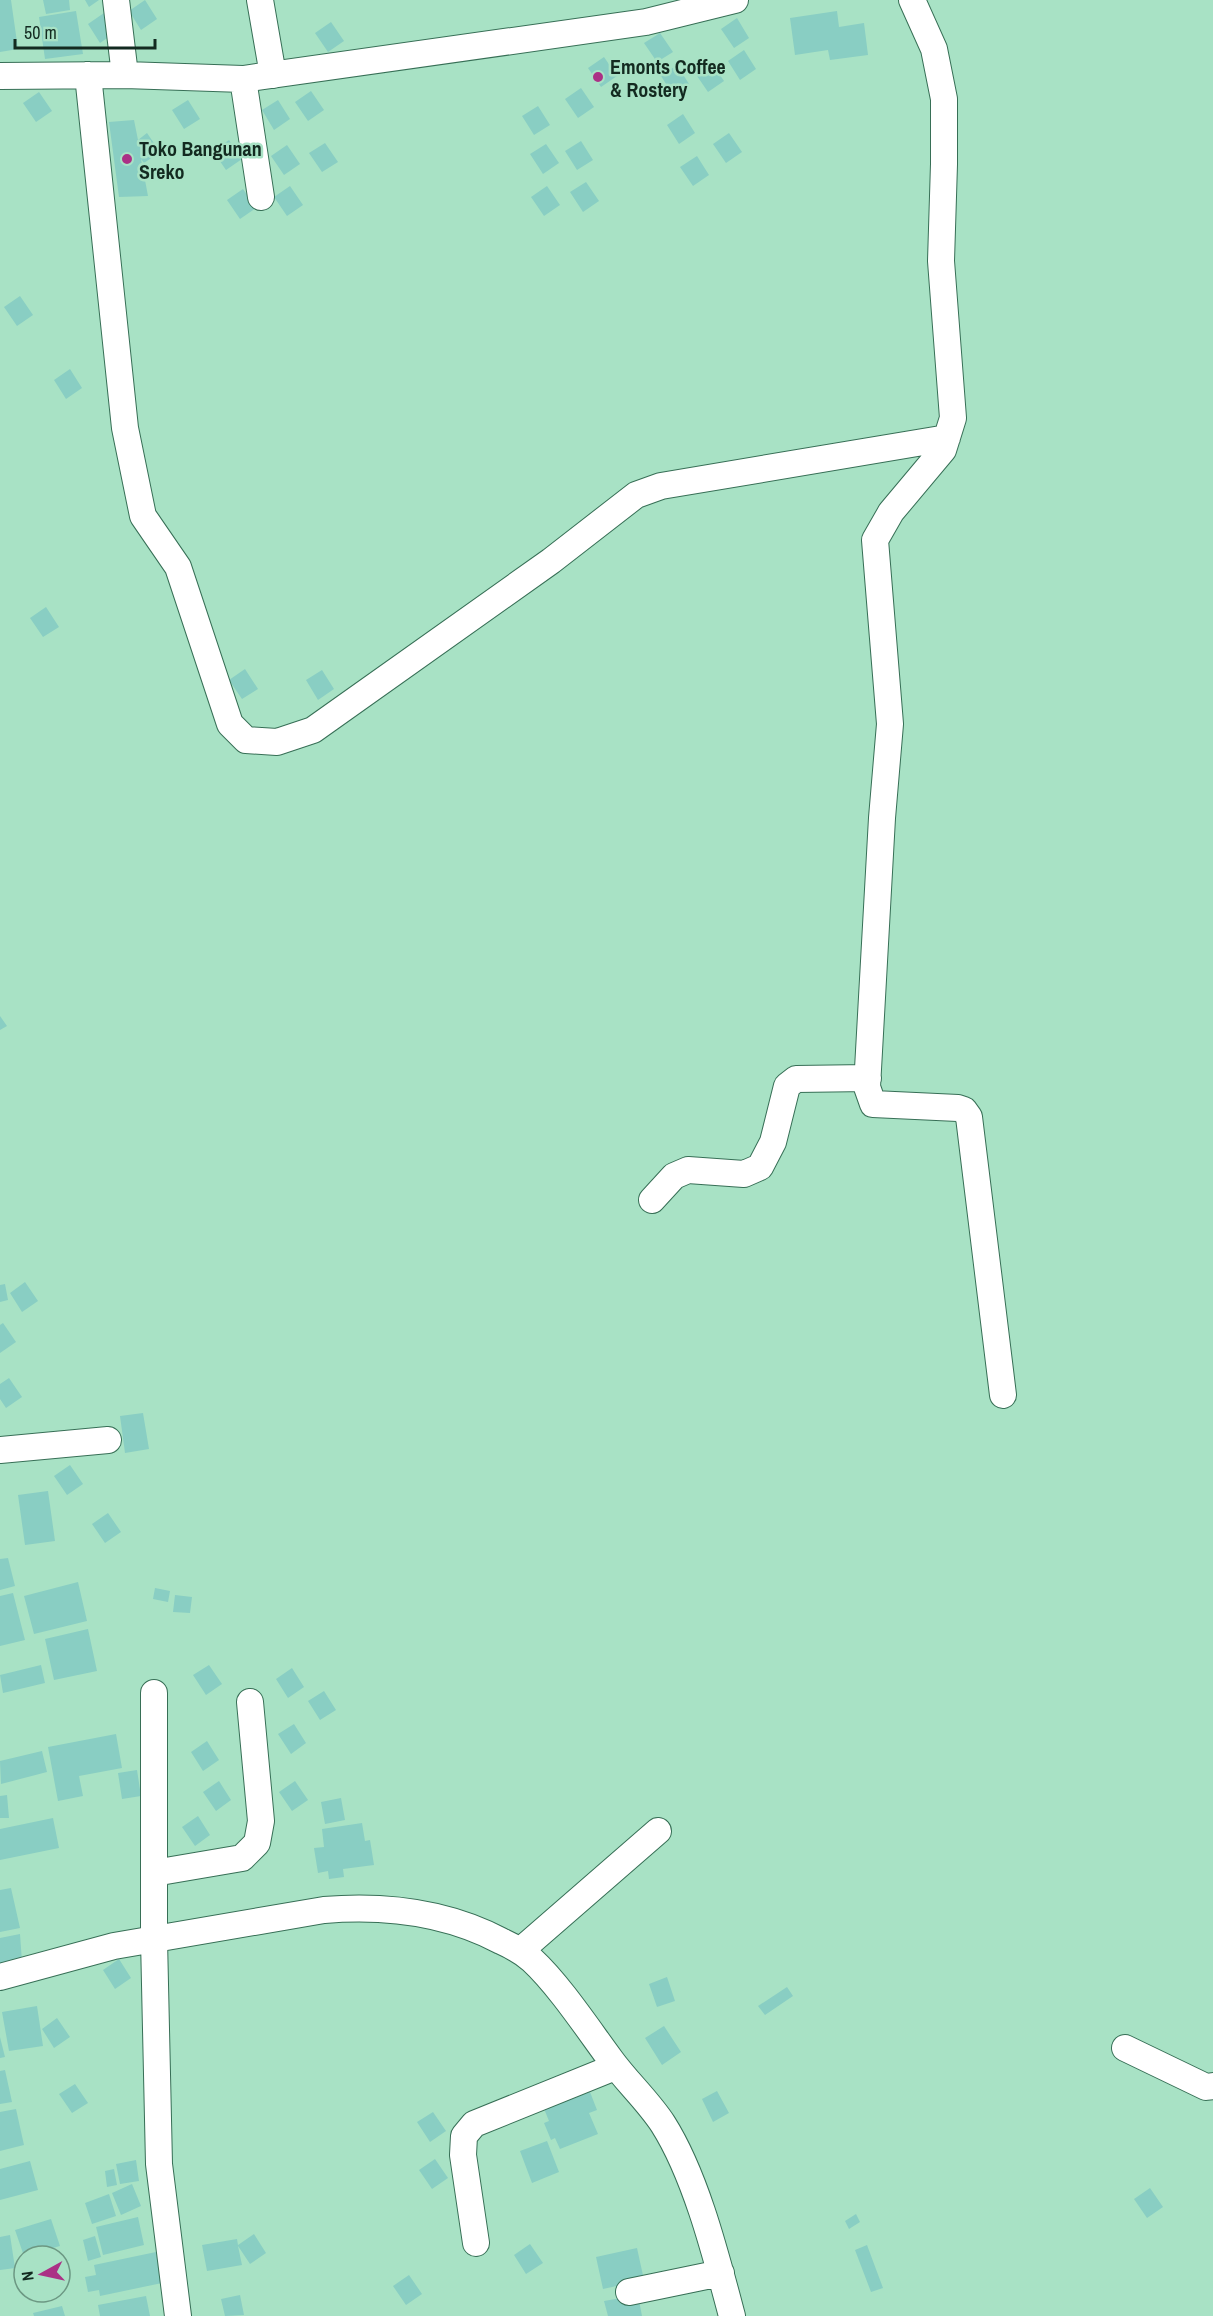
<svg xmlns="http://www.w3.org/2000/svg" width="1213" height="2316" viewBox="0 0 1213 2316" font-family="'Archivo Narrow',sans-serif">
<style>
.building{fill:#89cec3}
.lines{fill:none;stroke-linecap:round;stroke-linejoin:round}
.minor-casing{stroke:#376f56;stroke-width:28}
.minor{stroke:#fff;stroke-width:26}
.poi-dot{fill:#ab3186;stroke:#a8e2c5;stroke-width:2}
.labels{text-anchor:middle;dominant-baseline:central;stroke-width:5;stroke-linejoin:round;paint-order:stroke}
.poi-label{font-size:20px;font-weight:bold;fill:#132a20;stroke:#a8e2c5;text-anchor:start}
</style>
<rect width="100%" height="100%" fill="#a8e2c5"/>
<path class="building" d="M 0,0 L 11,0 L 18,49 L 0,52 Z
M 43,0 L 69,0 L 70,10 L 46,14 Z
M 85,0 L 99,0 L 89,7 Z
M 145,0 L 157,19 L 141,30 L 129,11 Z
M 76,11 L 83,54 L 45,59 L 39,17 Z
M 837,11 L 839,27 L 864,23 L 868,55 L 830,60 L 828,50 L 795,55 L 790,18 Z
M 104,13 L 116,32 L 100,43 L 88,24 Z
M 737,18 L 749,38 L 734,48 L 721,29 Z
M 331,22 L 344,41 L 328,52 L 315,33 Z
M 660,33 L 673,52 L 657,62 L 644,43 Z
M 744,50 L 756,69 L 740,80 L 728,61 Z
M 604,57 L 617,76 L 601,87 L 588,68 Z
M 711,62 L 724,81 L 708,92 L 695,73 Z
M 677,65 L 689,84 L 673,95 L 661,76 Z
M 581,88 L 594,107 L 578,118 L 565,99 Z
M 311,91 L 324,110 L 308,121 L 295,102 Z
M 39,92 L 52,111 L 36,122 L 23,103 Z
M 188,100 L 200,119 L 184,129 L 172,110 Z
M 278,100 L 290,119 L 274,130 L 262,110 Z
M 538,106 L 550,125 L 534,135 L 522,116 Z
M 683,114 L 695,133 L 679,144 L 667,125 Z
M 134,120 L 138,140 L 147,133 L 160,152 L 144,163 L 141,159 L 148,196 L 119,197 L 109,122 Z
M 729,133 L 742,152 L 726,163 L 713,144 Z
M 229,140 L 242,159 L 226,170 L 213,151 Z
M 581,141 L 593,160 L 577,170 L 565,151 Z
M 325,143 L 338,162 L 322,172 L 309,153 Z
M 546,144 L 559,163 L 543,174 L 530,154 Z
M 287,145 L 300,164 L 284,175 L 271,156 Z
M 697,156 L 709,175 L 693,186 L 680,167 Z
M 586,182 L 599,201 L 583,212 L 570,192 Z
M 290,186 L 303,205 L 287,216 L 274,197 Z
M 547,186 L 560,205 L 544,216 L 531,197 Z
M 243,189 L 256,208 L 240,219 L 227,200 Z
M 20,296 L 33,315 L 17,326 L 4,307 Z
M 70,369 L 82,388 L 66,399 L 54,380 Z
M 46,607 L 59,627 L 43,637 L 30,618 Z
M 245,669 L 258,689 L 242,699 L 229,680 Z
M 322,670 L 334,689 L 318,700 L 306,680 Z
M 0,1016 L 7,1026 L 0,1030 Z
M 25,1282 L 38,1301 L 22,1312 L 10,1293 Z
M 5,1284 L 8,1300 L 0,1302 L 0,1285 Z
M 3,1323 L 16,1342 L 0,1353 L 0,1325 Z
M 9,1378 L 22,1397 L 6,1408 L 0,1399 L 0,1384 Z
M 143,1413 L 149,1449 L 125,1453 L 120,1416 Z
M 70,1465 L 83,1484 L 67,1495 L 54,1476 Z
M 48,1491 L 55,1541 L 25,1545 L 18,1495 Z
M 108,1513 L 121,1532 L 105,1543 L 92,1524 Z
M 8,1558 L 15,1586 L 0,1590 L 0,1559 Z
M 78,1582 L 87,1621 L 34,1634 L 24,1596 Z
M 155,1588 L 170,1591 L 168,1602 L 153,1599 Z
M 13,1593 L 25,1640 L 0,1646 L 0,1596 Z
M 175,1595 L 192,1597 L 190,1613 L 173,1612 Z
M 88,1629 L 97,1671 L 54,1680 L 45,1639 Z
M 41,1665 L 45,1683 L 3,1693 L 0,1675 Z
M 209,1665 L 222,1684 L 206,1695 L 193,1675 Z
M 292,1668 L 304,1687 L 288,1698 L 276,1679 Z
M 324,1691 L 336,1710 L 320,1720 L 308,1701 Z
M 294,1724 L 306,1743 L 291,1754 L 278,1734 Z
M 116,1734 L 122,1768 L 79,1776 L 83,1796 L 58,1801 L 48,1747 Z
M 207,1741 L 219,1760 L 203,1771 L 191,1752 Z
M 42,1751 L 47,1772 L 1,1784 L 0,1761 Z
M 137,1770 L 141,1796 L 122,1799 L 118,1773 Z
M 219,1781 L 231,1800 L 216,1811 L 203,1792 Z
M 295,1781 L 308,1800 L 292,1811 L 279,1792 Z
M 7,1795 L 9,1818 L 0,1818 L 0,1796 Z
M 341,1798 L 345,1820 L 325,1824 L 321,1802 Z
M 198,1816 L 210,1835 L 195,1846 L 182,1827 Z
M 53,1818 L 59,1848 L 0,1860 L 0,1829 Z
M 362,1823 L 365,1841 L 370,1840 L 374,1865 L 343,1869 L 344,1877 L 329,1879 L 328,1871 L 318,1873 L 314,1848 L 324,1847 L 322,1829 Z
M 11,1888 L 20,1928 L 0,1932 L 0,1890 Z
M 20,1934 L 22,1962 L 0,1965 L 0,1938 Z
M 119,1959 L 131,1978 L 115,1989 L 103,1970 Z
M 667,1977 L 675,2001 L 657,2007 L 649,1984 Z
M 787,1987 L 793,1996 L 765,2015 L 758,2006 Z
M 37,2006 L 43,2046 L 9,2051 L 2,2012 Z
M 57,2018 L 70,2037 L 54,2048 L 42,2029 Z
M 664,2026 L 681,2052 L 662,2065 L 645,2038 Z
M 0,2037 L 5,2057 L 0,2058 Z
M 5,2070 L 12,2102 L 0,2104 L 0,2071 Z
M 75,2084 L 88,2103 L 72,2113 L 59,2094 Z
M 580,2089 L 582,2095 L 590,2092 L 597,2110 L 589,2113 L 598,2134 L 560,2149 L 555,2138 L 551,2140 L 544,2123 L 549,2121 L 542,2104 Z
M 717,2091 L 729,2113 L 713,2122 L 702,2099 Z
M 16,2109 L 24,2145 L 0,2151 L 0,2112 Z
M 433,2112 L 446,2131 L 430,2142 L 417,2122 Z
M 547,2141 L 559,2172 L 532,2183 L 520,2151 Z
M 435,2159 L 448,2178 L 432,2189 L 419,2170 Z
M 136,2160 L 139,2181 L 120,2184 L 116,2164 Z
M 30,2161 L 38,2190 L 0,2200 L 0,2169 Z
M 114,2169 L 117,2185 L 107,2187 L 105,2171 Z
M 132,2184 L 141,2206 L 121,2215 L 112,2193 Z
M 1150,2188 L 1163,2207 L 1147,2218 L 1134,2199 Z
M 109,2194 L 116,2216 L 92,2224 L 85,2203 Z
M 856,2214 L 860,2222 L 849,2229 L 845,2221 Z
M 138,2217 L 144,2245 L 103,2255 L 96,2227 Z
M 51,2219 L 60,2246 L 24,2256 L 15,2230 Z
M 254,2234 L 266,2253 L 250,2264 L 238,2246 L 242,2265 L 207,2271 L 202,2245 L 237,2239 L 238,2245 Z
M 10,2235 L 15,2268 L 0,2270 L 0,2237 Z
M 95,2236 L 101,2257 L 88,2261 L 83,2240 Z
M 530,2244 L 543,2263 L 526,2274 L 514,2255 Z
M 867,2245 L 883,2288 L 871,2292 L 855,2250 Z
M 637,2248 L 644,2280 L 603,2289 L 596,2257 Z
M 156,2252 L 162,2283 L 100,2296 L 99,2290 L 88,2292 L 85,2277 L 96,2275 L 94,2265 Z
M 409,2275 L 422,2294 L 406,2305 L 393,2286 Z
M 35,2292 L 52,2292 L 52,2297 L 36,2299 Z
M 240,2295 L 244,2315 L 225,2316 L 221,2299 Z
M 638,2295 L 642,2316 L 608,2316 L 604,2301 Z
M 146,2296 L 150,2316 L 100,2316 L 98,2305 Z
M 62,2306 L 65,2316 L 34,2316 L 33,2313 Z"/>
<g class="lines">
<defs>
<path id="minor" d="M 116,0 L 125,75
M 260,0 L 273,75
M 912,0 L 934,49 L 944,99 L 944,164 L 941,261 L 953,418 L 943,450 L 891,512 L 875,540 L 890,724 L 882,818 L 867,1087 L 873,1104 L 958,1108 L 964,1110 L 969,1117 L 1003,1395
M 88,75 L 125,428 L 143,516 L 178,567 L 230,724 L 246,740 L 277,742 L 313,730 L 551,561 L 636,495 L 661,486 L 947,438
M 0,76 L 125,75 L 243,79 L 646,22 L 735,0
M 243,79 L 261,197
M 652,1200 L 674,1176 L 688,1170 L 744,1174 L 760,1167 L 773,1142 L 787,1086 L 796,1079 L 868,1078
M 0,1450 L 108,1440
M 154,1693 L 154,1939 L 159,2164 L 178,2316
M 154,1873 L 242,1858 L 257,1843 L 261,1821 L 250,1702
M 520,1951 L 658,1831
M 0,1977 L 114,1946 L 324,1910 C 385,1905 446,1912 501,1941 C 512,1946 523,1952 532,1960 C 559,1985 588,2029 611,2060 C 627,2082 648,2101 663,2124 C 696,2176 716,2256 732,2316
M 1125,2048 L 1206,2087 L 1213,2086
M 476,2243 L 463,2155 L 464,2136 L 474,2124 L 615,2067
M 629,2292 L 721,2273"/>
</defs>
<use href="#minor" class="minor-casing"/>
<use href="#minor" class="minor"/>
</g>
<g class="poi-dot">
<circle cx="598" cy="77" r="6"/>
<circle cx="127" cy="159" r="6"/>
</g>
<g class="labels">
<g class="poi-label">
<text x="610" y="66">Emonts Coffee<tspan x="610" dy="23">&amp; Rostery</tspan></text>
<text x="139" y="148">Toko Bangunan<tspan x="139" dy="23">Sreko</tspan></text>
</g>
</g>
<g transform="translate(42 2274) rotate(262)"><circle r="28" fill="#a8e2c5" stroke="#6c9883" stroke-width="1.5"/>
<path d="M0-4.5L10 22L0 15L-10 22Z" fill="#ab3186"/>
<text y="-9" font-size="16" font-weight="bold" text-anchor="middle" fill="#132a20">N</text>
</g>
<path d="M15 39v9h140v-9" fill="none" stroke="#132a20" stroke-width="3"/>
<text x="24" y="39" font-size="18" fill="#132a20" stroke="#a8e2c5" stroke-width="4.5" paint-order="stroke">50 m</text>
</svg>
